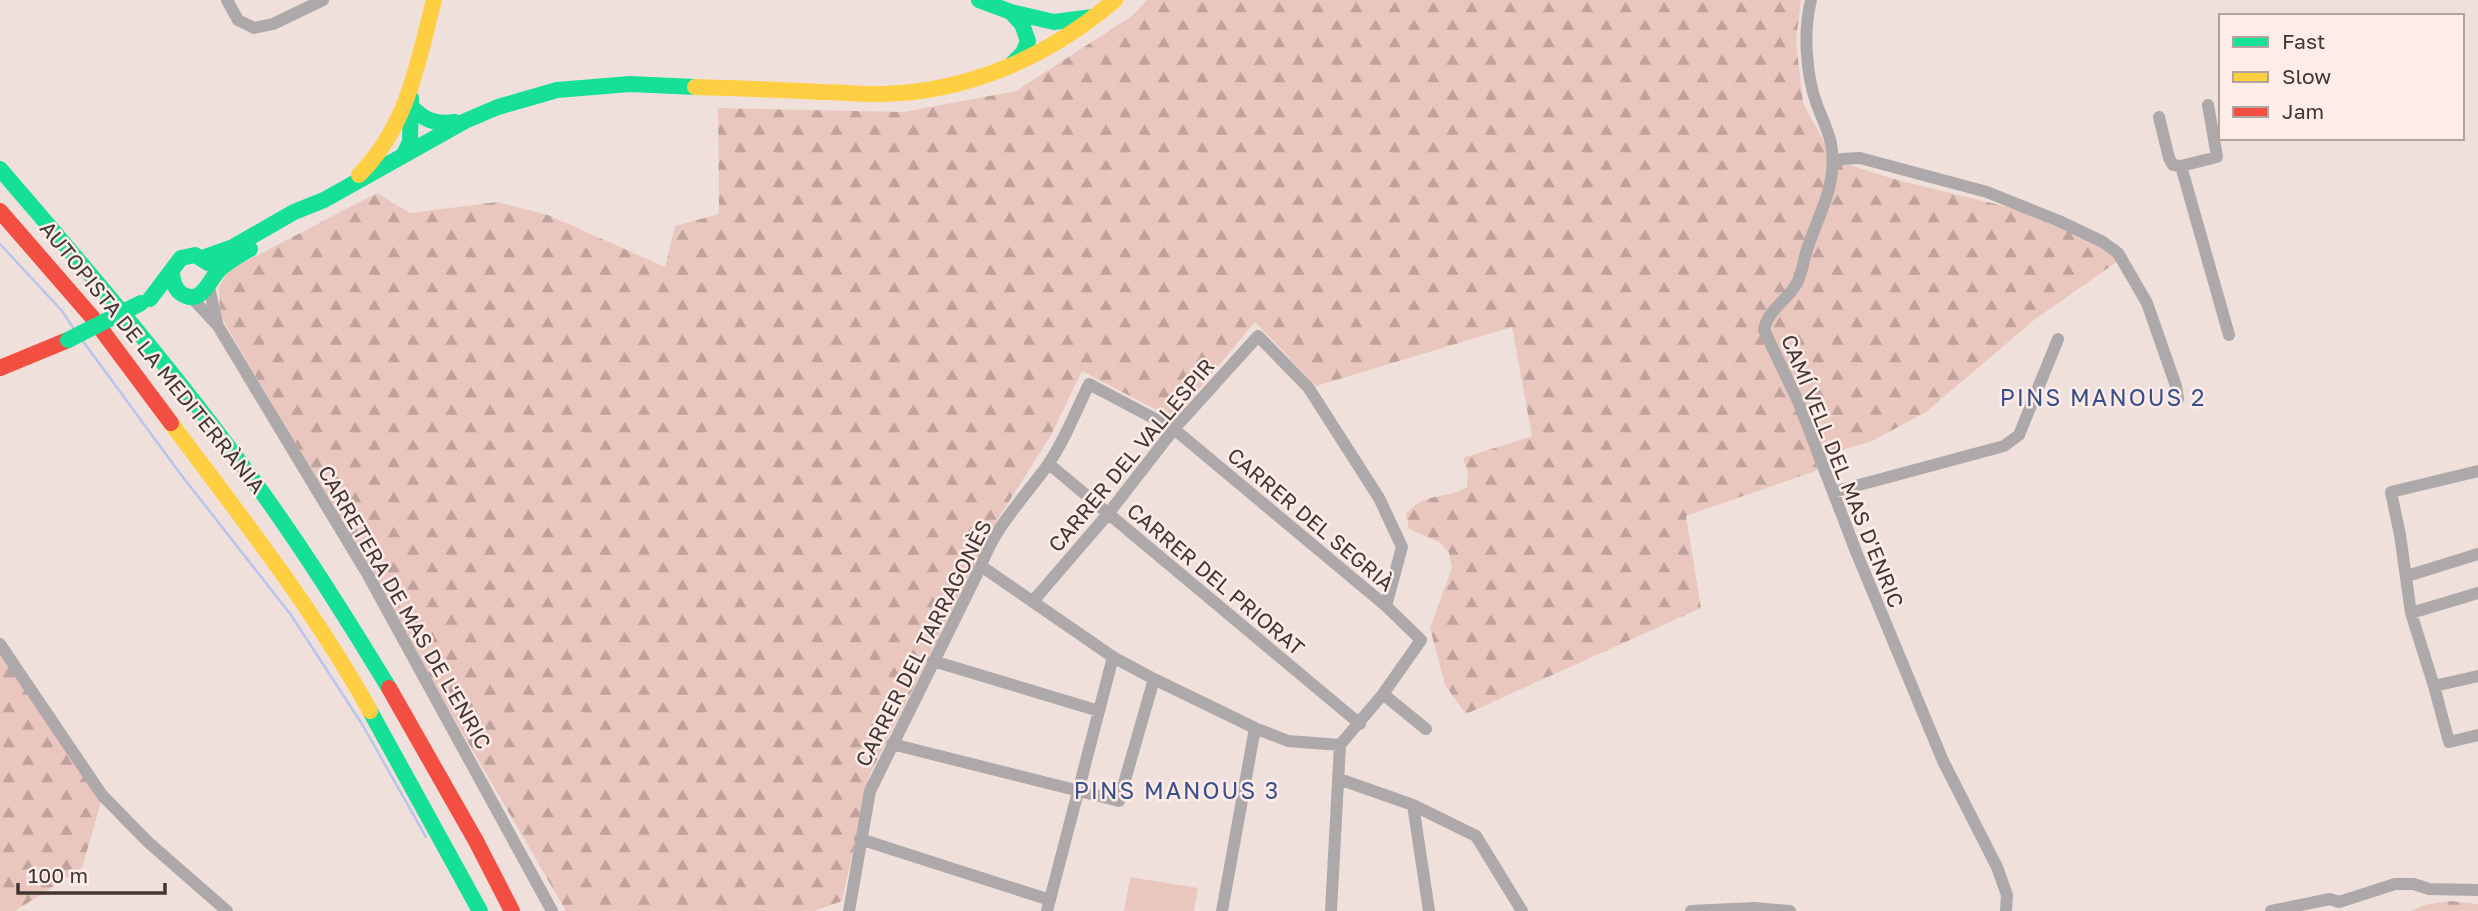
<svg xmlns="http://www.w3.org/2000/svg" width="2478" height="911" viewBox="0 0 2478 911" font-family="'Golos Text',sans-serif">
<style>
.forest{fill:url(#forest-firs)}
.pitch{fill:#eac7be}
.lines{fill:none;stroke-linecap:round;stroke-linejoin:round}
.stream{stroke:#b8c5ec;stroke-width:2.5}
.street{stroke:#ada9aa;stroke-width:12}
.fast{stroke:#16e098;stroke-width:16}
.slow{stroke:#ffcf43;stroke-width:16}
.jam{stroke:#f24e42;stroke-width:16}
.fast-bridge{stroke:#16e098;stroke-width:16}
.labels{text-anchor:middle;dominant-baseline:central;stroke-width:5;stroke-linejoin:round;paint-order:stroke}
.street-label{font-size:21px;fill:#413633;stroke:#fdece7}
.neighbourhood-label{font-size:23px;letter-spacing:2px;fill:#37508a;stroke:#fdece7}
</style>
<defs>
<pattern id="forest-firs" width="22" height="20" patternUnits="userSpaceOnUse" patternTransform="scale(1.75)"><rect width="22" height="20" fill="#eac7be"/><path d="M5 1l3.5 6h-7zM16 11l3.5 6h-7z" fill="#bfa29b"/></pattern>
</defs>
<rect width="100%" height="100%" fill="#f0e0dc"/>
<path class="forest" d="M 1147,0 L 1801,0 L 1796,41 L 1803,103 L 1834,160 L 1897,180 L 2012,208 L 2098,244 L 2110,251 L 2118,261 L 2034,320 L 1926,412 L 1870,442 L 1814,458 L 1818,470 L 1686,516 L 1701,608 L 1466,714 L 1445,685 L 1430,628 L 1452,568 L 1449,553 L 1439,542 L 1409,529 L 1406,514 C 1424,491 1444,501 1467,487 L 1468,473 L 1463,458 L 1532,436 L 1512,327 L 1316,386 L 1255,322 L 1174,419 L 1082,371 L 1051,435 L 998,519 L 870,774 L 842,901 L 814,911 L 566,911 L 220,315 L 219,287 L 229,270 L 377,193 L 410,213 L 497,202 L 548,215 L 665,267 L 675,226 L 719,214 L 718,108 L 904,112 L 1016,91 L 1132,16 Z
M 0,642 L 101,802 L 82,868 L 15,911 L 0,911 Z
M 2449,901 L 2478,904 L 2478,911 L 2411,911 L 2425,905 Z"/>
<path class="pitch" d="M 1130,877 L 1198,888 L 1194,911 L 1124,911 Z"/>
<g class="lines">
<path class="stream" d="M 0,244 L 62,311 L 74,329
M 82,340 L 182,476 L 291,615 L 362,724 L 426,837"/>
<path class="street" d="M 227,0 L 238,20 L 254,28 L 273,24 L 323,0
M 1811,0 C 1803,32 1806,75 1817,105 C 1827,131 1835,142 1832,172 C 1829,200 1814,226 1806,253 C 1803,262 1802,274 1797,283 C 1787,301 1768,309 1764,330 L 1798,401 L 1857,554 L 1943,761 L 1997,867 L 2007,895 L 2006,911
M 2159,117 L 2169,158 L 2173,165 L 2181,166 L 2229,335
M 2181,166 L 2217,157 L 2208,105
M 1832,168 L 1841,159 L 1860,158 L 1987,192 L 2059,221 L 2103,242 L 2118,253 L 2147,303 L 2176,386 L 2178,399
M 209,287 L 217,323
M 191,297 L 218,326 L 368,575 L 552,911
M 1049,464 L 1360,724
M 2478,471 L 2391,492 L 2400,535 L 2411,613 L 2434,686 L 2449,742 L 2478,735
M 1833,492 L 2004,446 L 2019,435 L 2058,339
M 981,566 L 1113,657 L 1154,679 L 1255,728 L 1288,741 L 1340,745
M 2407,576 L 2478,554
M 1034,600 L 1108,514 L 1174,429 L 1258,336 L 1308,387 L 1379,498 L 1402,547 L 1386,606
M 2411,613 L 2478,593
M 0,644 L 102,795 L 148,842 L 227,911
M 933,661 L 1099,711
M 2434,686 L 2478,676
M 1383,694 L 1426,729
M 892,744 L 1119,801 L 1154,679
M 1339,779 L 1413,805 L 1476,836 L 1522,911
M 1413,805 L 1429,911
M 860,839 L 1050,900
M 849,911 L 870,791 L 981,566 C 994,528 1023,499 1047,466 C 1064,442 1076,411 1089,384 L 1174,429 L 1386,606 L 1421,640 L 1383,694 L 1340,745 L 1331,911
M 1047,911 L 1113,657
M 1222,911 L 1255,728
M 1691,911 L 1754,908 L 1790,911
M 2271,911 L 2330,899 L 2339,902 L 2395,884 L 2414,884 L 2429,889 L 2478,890"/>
<path class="fast" d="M 979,0 L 1011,12 L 1054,22 L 1093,17
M 1011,12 L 1022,24 L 1028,41 L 1023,53 L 1012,64
M 410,105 C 423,120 436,125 455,122
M 404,154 L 410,142 L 411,98
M 0,169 C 81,263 162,357 236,457 C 292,531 341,609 389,688
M 202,258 L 233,247 L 294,212 L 324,200 L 465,121 L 498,107 L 557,90 L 630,84 L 695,87
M 172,270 C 172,279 174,289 182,294 C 203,307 210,276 222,267 C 231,260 241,254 250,249
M 150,299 L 181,258 L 195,255 L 208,263
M 370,711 L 480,911"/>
<path class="slow" d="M 695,87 C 738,88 780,90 823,92 C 842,92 862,95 882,94 C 969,92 1050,56 1115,0
M 359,175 C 408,125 417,65 434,0
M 171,423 C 240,516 314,609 370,711"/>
<path class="jam" d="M 0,211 L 92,317 L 171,423
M 0,368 L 68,340
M 389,688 L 476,841 L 512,911"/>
<path class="fast-bridge" d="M 68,340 L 141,303"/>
</g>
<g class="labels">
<g class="street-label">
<text transform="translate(153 357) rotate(51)">AUTOPISTA DE LA MEDITERRÀNIA</text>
<text transform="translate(1131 455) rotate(-50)">CARRER DEL VALLESPIR</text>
<text transform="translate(1843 471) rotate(68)">CAMÍ VELL DEL MAS D'ENRIC</text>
<text transform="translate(1311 519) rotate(40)">CARRER DEL SEGRIÀ</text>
<text transform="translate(1216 579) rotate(40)">CARRER DEL PRIORAT</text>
<text transform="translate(405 607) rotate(60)">CARRETERA DE MAS DE L'ENRIC</text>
<text transform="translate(923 643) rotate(-63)">CARRER DEL TARRAGONÈS</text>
</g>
<g class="neighbourhood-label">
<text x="2103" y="397">PINS MANOUS 2</text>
<text x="1177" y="790">PINS MANOUS 3</text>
</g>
</g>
<rect x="2219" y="14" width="245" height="126" fill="#fdece7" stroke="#b2a39f" stroke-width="2"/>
<rect x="2233" y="37" width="35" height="10" fill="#16e098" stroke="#b2a39f" stroke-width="2"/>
<text x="2282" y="49" font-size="21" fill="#413633">Fast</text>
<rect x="2233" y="72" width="35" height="10" fill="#ffcf43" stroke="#b2a39f" stroke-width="2"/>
<text x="2282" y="84" font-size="21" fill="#413633">Slow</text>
<rect x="2233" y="107" width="35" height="10" fill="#f24e42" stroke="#b2a39f" stroke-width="2"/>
<text x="2282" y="119" font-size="21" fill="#413633">Jam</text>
<path d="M18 883v10h147v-10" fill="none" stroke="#413633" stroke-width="3.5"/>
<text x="28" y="883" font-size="21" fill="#413633" stroke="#fdece7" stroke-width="5" paint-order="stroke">100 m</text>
</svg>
